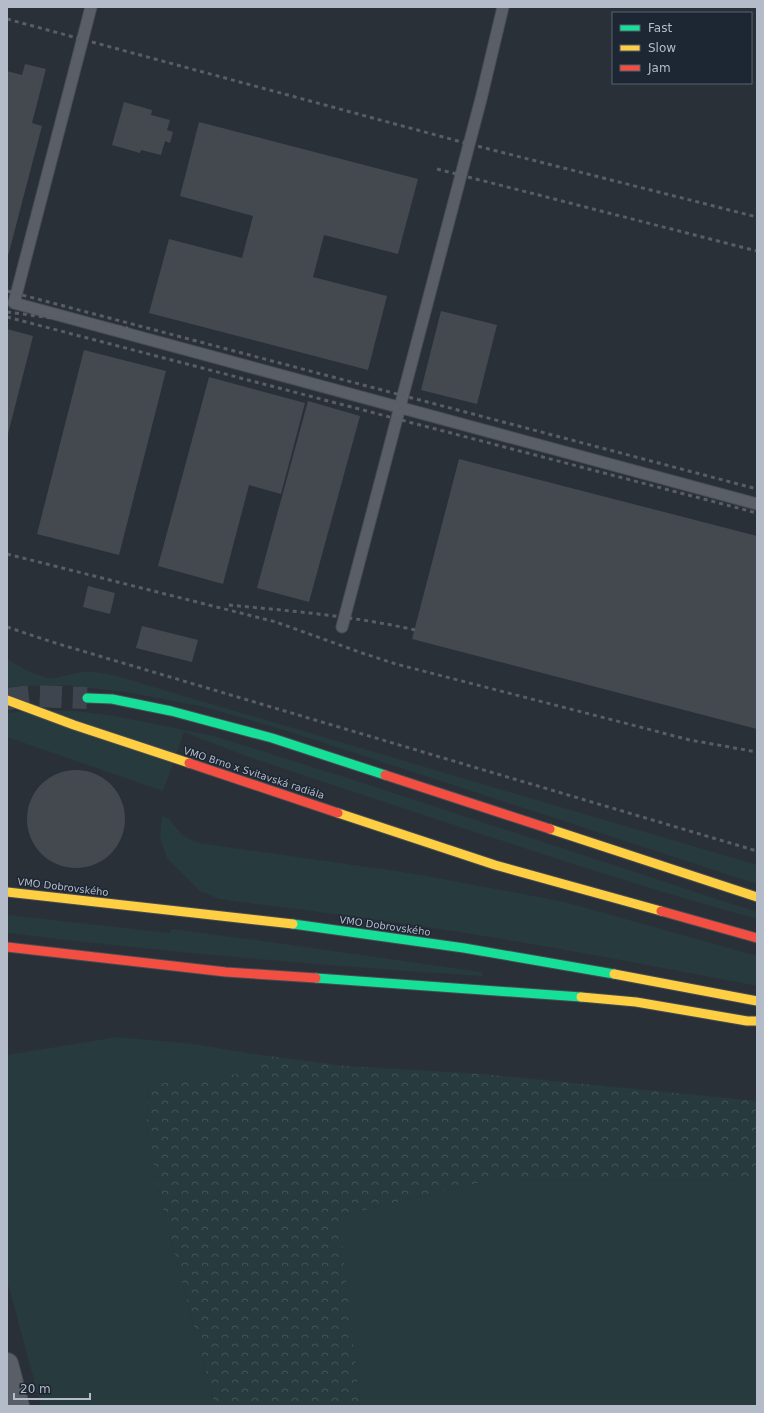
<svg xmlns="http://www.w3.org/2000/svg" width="764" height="1413" viewBox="0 0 764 1413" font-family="'DejaVu Sans',sans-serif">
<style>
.green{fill:#273a3e}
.forest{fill:url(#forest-crowns)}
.building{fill:#444950}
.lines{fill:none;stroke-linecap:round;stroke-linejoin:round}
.highway-tunnel{stroke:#3f454e;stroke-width:22;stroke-dasharray:22 11;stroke-linecap:butt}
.lane-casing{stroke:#484c53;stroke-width:13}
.street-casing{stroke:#484c53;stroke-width:24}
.fast-casing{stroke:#474c53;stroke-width:11}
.slow-casing{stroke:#474c53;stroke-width:11}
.jam-casing{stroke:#474c53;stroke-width:11}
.lane{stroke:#5a5e66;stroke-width:11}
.street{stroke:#5a5e66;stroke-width:22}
.fast{stroke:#16e098;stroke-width:9}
.slow{stroke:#ffcf43;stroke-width:9}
.jam{stroke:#f24e42;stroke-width:9}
.rail{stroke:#595d64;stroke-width:3;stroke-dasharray:4 4;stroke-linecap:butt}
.labels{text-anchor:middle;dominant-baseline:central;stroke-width:3;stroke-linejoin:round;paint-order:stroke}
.street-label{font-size:10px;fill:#b4bcc9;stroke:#1d2633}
</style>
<defs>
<pattern id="forest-crowns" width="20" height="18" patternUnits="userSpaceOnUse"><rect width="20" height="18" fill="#273a3e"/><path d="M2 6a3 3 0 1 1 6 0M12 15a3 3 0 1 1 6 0" fill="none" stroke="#445559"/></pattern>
</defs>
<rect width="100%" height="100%" fill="#2a3038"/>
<path class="green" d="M 7,659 C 18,666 42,680 55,678 C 67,676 78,671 91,672 C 113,673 135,682 157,688 L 757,865 L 757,884 L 284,730 L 204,707 L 126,692 L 64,685 L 21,686 L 7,687 Z
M 22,711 L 75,711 L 115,716 L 214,736 L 363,783 L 757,912 L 757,919 C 646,889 536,852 427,816 C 346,789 263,764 184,732 L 163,791 L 7,737 L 7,713 Z
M 162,816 L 169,819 L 183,836 L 199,843 L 416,874 L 565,902 L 757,956 L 757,986 C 629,961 501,937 372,919 C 321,912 270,906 219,899 L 200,891 L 167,858 L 160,837 Z
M 7,915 L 170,933 L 171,929 L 256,940 L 481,972 L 483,975 L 481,976 C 322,966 165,952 7,933 Z
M 117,1037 L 193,1044 L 261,1055 L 261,1071 L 149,1086 L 146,1130 L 164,1213 L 215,1406 L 41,1406 L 9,1287 L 7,1285 L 7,1055 Z
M 495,1179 L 757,1181 L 757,1406 L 360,1406 L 338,1216 Z"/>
<path class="forest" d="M 261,1055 L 345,1066 L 482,1074 L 757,1101 L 757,1181 L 495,1179 L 339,1216 L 360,1406 L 215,1406 L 164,1213 L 146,1130 L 149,1085 L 261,1071 Z"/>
<path class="building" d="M 25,64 L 46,69 L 32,123 L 42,126 L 8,256 L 7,71 L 22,75 Z
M 124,102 L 152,110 L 151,115 L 170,120 L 167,130 L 173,132 L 170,143 L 165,141 L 161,155 L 141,150 L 140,153 L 112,145 Z
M 199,122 L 418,179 L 398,254 L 324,235 L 313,277 L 387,296 L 368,370 L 149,313 L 169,239 L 242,258 L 253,216 L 180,196 Z
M 441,311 L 497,325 L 477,404 L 421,390 Z
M 7,329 L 33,336 L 8,434 L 7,434 Z
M 84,350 L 166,371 L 119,555 L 37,534 Z
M 209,377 L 305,403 L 281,494 L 249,485 L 223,584 L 158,566 Z
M 308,401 L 360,416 L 309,602 L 257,588 Z
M 459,459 L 757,536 L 757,729 L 412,639 Z
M 88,586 L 115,593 L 110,614 L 83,607 Z
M 142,626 L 198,640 L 192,662 L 136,648 Z
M27 819a49 49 0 1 1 98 0a49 49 0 1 1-98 0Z"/>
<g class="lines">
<path class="highway-tunnel" d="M 7,699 L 32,696 L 87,698"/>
<defs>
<path id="lane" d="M 91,7 L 14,303 L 757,504
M 342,627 L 481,99 L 503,7"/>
<path id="street" d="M 7,1364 L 18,1406"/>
<path id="fast" d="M 87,698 L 112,699 L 171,711 L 272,738 L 385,775
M 293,924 L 464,948 L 614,974
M 316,978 L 581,997"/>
<path id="slow" d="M 7,700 L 74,725 L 189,763
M 338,813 L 495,865 L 661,911
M 550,829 L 757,897
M 7,892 L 293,924
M 614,974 L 757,1001
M 581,997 L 636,1002 L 747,1021 L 757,1021"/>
<path id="jam" d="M 189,763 L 338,813
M 385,775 L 550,829
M 661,911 L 757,938
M 7,947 L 226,972 L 316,978"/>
</defs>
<use href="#lane" class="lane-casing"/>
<use href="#street" class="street-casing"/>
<use href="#fast" class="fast-casing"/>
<use href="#slow" class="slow-casing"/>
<use href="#jam" class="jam-casing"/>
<use href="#lane" class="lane"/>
<use href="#street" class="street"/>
<use href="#fast" class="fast"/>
<use href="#slow" class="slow"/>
<use href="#jam" class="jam"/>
<path class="rail" d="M 7,19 L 469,144 L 757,217
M 437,169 L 757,251
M 7,291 L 757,489
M 7,312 L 128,328
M 7,317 L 757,513
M 7,554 L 276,622 L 362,653 L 396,664 L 690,740 L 757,752
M 229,605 C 291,611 354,616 415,630
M 7,627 L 52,642 L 757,851"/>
</g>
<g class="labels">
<g class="street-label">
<text transform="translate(254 773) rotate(18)">VMO Brno x Svitavská radiála</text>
<text transform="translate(63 887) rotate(7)">VMO Dobrovského</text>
<text transform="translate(385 926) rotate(8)">VMO Dobrovského</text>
</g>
</g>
<rect width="764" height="1413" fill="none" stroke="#b4bcc9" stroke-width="16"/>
<rect x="612" y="12" width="140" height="72" fill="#1d2633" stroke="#59626f"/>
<rect x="620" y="25" width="20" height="6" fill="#16e098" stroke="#59626f"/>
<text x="648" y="32" font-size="12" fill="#b4bcc9">Fast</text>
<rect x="620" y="45" width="20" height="6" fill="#ffcf43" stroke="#59626f"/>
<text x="648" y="52" font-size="12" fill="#b4bcc9">Slow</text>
<rect x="620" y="65" width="20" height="6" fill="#f24e42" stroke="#59626f"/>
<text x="648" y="72" font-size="12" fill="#b4bcc9">Jam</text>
<path d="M14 1393v6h76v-6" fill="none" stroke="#b4bcc9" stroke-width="2"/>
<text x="20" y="1393" font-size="12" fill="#b4bcc9" stroke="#1d2633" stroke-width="3" paint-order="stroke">20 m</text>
</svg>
